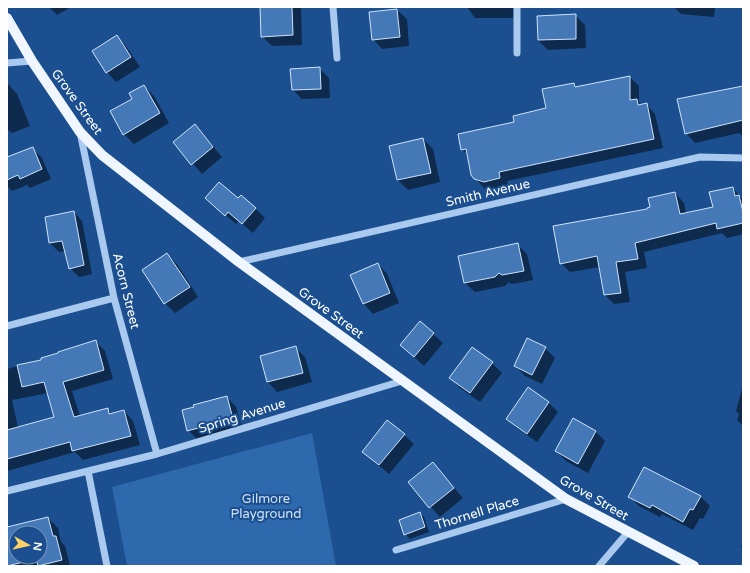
<svg xmlns="http://www.w3.org/2000/svg" width="750" height="573" viewBox="0 0 750 573" font-family="'Varela Round',sans-serif">
<style>
.green{fill:#2e69ad}
.shadow{fill:#0007;fill-rule:evenodd}
.building{fill:#4478b7;stroke:#cfe3fa;fill-rule:evenodd}
.lines{fill:none;stroke-linecap:round;stroke-linejoin:round}
.minor{stroke:#a9c9ee;stroke-width:7}
.major{stroke:#f0f6ff;stroke-width:10}
.labels{text-anchor:middle;dominant-baseline:central;stroke-width:4;stroke-linejoin:round;paint-order:stroke}
.street-label{font-size:13px;fill:#fff;stroke:#1b4f8f}
.park-label{font-size:13px;fill:#cfe3fa;stroke:#1b4f8f}
</style>
<rect width="100%" height="100%" fill="#1b4f8f"/>
<path class="green" d="M 312,433 L 336,566 L 127,566 L 112,487 Z"/>
<path class="shadow" d="M 49,7 L 71,7 L 57,15 Z
M 261,7 L 301,7 L 302,45 L 272,46 L 262,36 Z
M 467,7 L 514,7 L 513,18 L 475,18 Z
M 674,7 L 715,7 L 714,17 L 681,14 Z
M 397,10 L 407,19 L 409,46 L 382,49 L 373,39 Z
M 575,15 L 585,25 L 586,48 L 548,50 L 538,40 Z
M 117,37 L 126,46 L 140,67 L 116,82 L 107,72 Z
M 319,68 L 329,78 L 330,98 L 302,99 L 293,90 Z
M 630,77 L 639,86 L 639,102 L 642,105 L 646,104 L 655,114 L 663,148 L 507,181 L 508,187 L 493,190 L 484,188 L 475,178 L 469,156 L 462,149 L 548,109 L 574,84 L 578,88 Z
M 8,84 L 17,94 L 30,126 L 12,133 L 7,129 Z
M 144,86 L 154,96 L 169,123 L 134,144 L 124,134 Z
M 743,87 L 743,136 L 739,133 L 695,143 L 686,133 L 678,99 Z
M 195,125 L 222,157 L 202,174 L 174,142 Z
M 423,139 L 433,149 L 440,182 L 408,190 L 398,180 L 391,147 Z
M 32,148 L 42,158 L 51,179 L 30,188 L 27,185 L 12,191 L 7,186 L 7,158 Z
M 733,188 L 743,200 L 743,234 L 727,238 L 722,233 L 644,252 L 647,268 L 625,272 L 630,302 L 614,304 L 605,295 L 600,267 L 570,272 L 561,263 L 675,193 L 684,203 L 686,213 L 714,208 Z
M 206,198 L 238,199 L 255,208 L 265,218 L 253,233 L 239,221 L 236,224 Z
M 74,212 L 82,221 L 92,274 L 79,277 L 70,268 L 65,251 L 59,252 L 50,243 L 46,218 Z
M 517,244 L 527,254 L 533,280 L 512,284 L 509,282 L 505,286 L 475,292 L 465,283 Z
M 167,254 L 177,264 L 198,297 L 175,313 L 165,303 Z
M 378,264 L 387,274 L 399,303 L 373,314 L 364,304 L 351,276 Z
M 433,334 L 443,343 L 424,366 L 401,345 Z
M 96,342 L 105,351 L 113,379 L 72,391 L 80,416 L 108,409 L 112,414 L 124,411 L 133,421 L 140,445 L 83,460 L 75,452 L 7,471 L 7,369 L 42,360 ZM 48,393 L 56,418 L 18,428 L 12,400 Z
M 295,348 L 305,357 L 312,382 L 277,392 L 268,382 L 261,357 Z
M 545,348 L 555,358 L 542,384 L 525,376 L 515,366 Z
M 492,363 L 502,373 L 480,402 L 460,388 L 451,378 Z
M 742,389 L 743,390 L 743,426 L 737,420 L 739,414 L 736,411 Z
M 227,397 L 236,407 L 242,428 L 198,440 L 188,430 L 195,408 Z
M 548,402 L 558,412 L 537,442 L 517,428 L 507,419 Z
M 574,419 L 596,432 L 605,441 L 588,473 L 566,461 L 556,451 Z
M 404,435 L 414,444 L 389,474 L 363,452 Z
M 433,464 L 463,498 L 440,517 L 410,483 Z
M 629,496 L 700,496 L 710,506 L 703,519 L 700,518 L 693,530 L 662,514 L 660,517 L 639,506 Z
M 419,513 L 424,517 L 429,532 L 410,539 L 405,534 Z
M 48,518 L 58,528 L 61,542 L 65,546 L 70,566 L 7,566 L 7,542 L 16,540 L 16,557 L 40,557 L 40,533 L 30,533 Z
M 743,542 L 743,549 L 741,547 Z"/>
<path class="building" d="M 260,7 L 292,7 L 293,35 L 261,37 Z
M 397,9 L 400,37 L 372,40 L 369,12 Z
M 576,14 L 576,39 L 538,40 L 537,16 Z
M 117,35 L 131,57 L 106,73 L 92,51 Z
M 320,67 L 321,89 L 292,90 L 290,69 Z
M 630,76 L 630,100 L 637,99 L 638,105 L 647,103 L 654,139 L 499,172 L 500,178 L 484,182 L 474,179 L 471,175 L 466,149 L 461,150 L 458,134 L 514,122 L 513,116 L 546,108 L 542,89 L 574,83 L 575,87 Z
M 144,85 L 160,113 L 123,135 L 110,111 L 132,99 L 129,93 Z
M 743,86 L 743,120 L 685,134 L 677,99 Z
M 195,124 L 213,147 L 191,165 L 173,142 Z
M 423,138 L 431,173 L 397,180 L 389,146 Z
M 33,147 L 42,169 L 20,179 L 18,175 L 7,180 L 7,157 Z
M 219,182 L 238,198 L 241,195 L 256,208 L 242,224 L 228,212 L 225,216 L 205,198 Z
M 733,187 L 735,196 L 739,195 L 743,212 L 743,223 L 717,229 L 716,223 L 635,243 L 638,259 L 616,262 L 621,293 L 604,295 L 597,256 L 560,264 L 553,226 L 647,209 L 647,208 L 650,207 L 648,198 L 675,192 L 680,214 L 713,207 L 709,192 Z
M 74,211 L 84,265 L 69,269 L 62,241 L 49,243 L 45,217 Z
M 518,243 L 524,271 L 502,275 L 499,273 L 495,277 L 464,283 L 458,256 Z
M 167,253 L 190,287 L 164,304 L 142,270 Z
M 378,263 L 390,293 L 363,304 L 350,275 Z
M 420,321 L 434,333 L 414,357 L 400,345 Z
M 527,338 L 546,347 L 532,375 L 514,366 Z
M 96,340 L 104,370 L 63,382 L 74,417 L 108,408 L 109,414 L 124,410 L 131,436 L 72,451 L 70,442 L 7,459 L 7,430 L 54,417 L 44,382 L 22,387 L 17,365 L 41,360 L 41,358 L 58,353 L 58,352 Z
M 296,346 L 303,373 L 267,382 L 260,356 Z
M 472,347 L 493,362 L 470,393 L 449,378 Z
M 528,387 L 549,402 L 527,434 L 506,419 Z
M 227,396 L 233,419 L 187,431 L 182,410 L 194,407 L 193,405 Z
M 573,418 L 596,431 L 578,464 L 555,451 Z
M 387,420 L 405,434 L 379,465 L 362,452 Z
M 433,462 L 454,488 L 429,508 L 408,482 Z
M 644,467 L 701,496 L 693,510 L 690,509 L 683,522 L 652,505 L 650,508 L 628,497 Z
M 420,512 L 425,527 L 404,535 L 399,520 Z
M 48,517 L 53,536 L 56,536 L 62,560 L 38,566 L 36,559 L 7,566 L 7,527 ZM 16,533 L 40,533 L 40,557 L 16,557 Z"/>
<g class="lines">
<path class="minor" d="M 333,7 L 337,58
M 517,7 L 517,53
M 7,63 L 32,61
M 80,132 L 114,298 L 157,454
M 239,262 L 700,157 L 743,158
M 7,326 L 114,298
M 7,491 L 88,471
M 396,550 L 566,499
M 107,566 L 88,471 L 157,454 L 402,381
M 599,566 L 628,532"/>
<path class="major" d="M 7,18 L 32,61 L 80,132 L 102,155 L 239,262 L 566,499 L 694,566"/>
</g>
<g class="labels">
<g class="street-label">
<text transform="translate(77 102) rotate(54)">Grove Street</text>
<text transform="translate(488 193) rotate(-13)">Smith Avenue</text>
<text transform="translate(126 291) rotate(76)">Acorn Street</text>
<text transform="translate(331 313) rotate(36)">Grove Street</text>
<text transform="translate(242 416) rotate(-17)">Spring Avenue</text>
<text transform="translate(594 498) rotate(30)">Grove Street</text>
<text transform="translate(477 513) rotate(-17)">Thornell Place</text>
</g>
<g class="park-label">
<text x="266" y="499">Gilmore<tspan x="266" dy="15">Playground</tspan></text>
</g>
</g>
<rect width="750" height="573" fill="none" stroke="#ffffff" stroke-width="16"/>
<g transform="translate(28 545) rotate(98)"><circle r="19" fill="#1b4f8f" stroke="#7695bc"/>
<path d="M0-3L7 15L0 10L-7 15Z" fill="#ffd166"/>
<text y="-6" font-size="11" font-weight="bold" text-anchor="middle" fill="#ffffff">N</text>
</g>
</svg>
